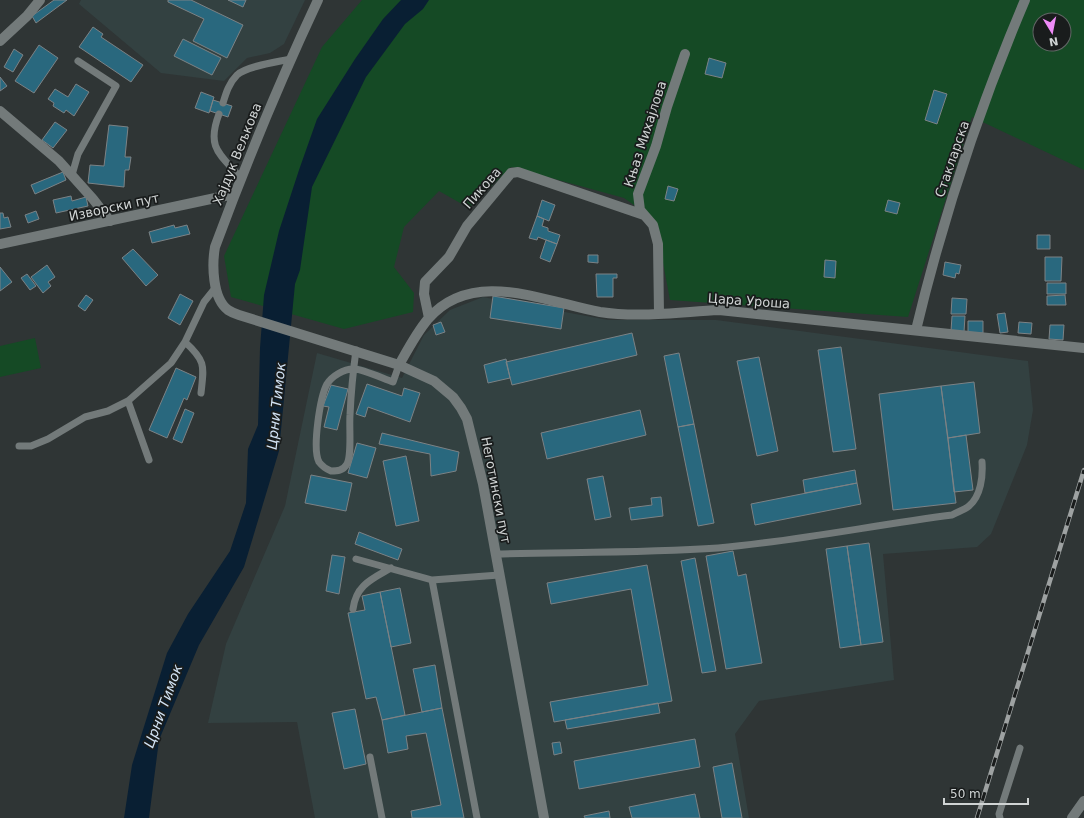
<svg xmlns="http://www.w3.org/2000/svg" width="1084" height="818" viewBox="0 0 1084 818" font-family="'DejaVu Sans',sans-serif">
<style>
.built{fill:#334141}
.green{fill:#154a25;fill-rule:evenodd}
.water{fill:#091f33}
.building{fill:#29687e;stroke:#7c8285}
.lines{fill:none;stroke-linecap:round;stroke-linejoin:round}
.lane{stroke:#737a7a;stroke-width:7}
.street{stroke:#737a7a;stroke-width:10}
.secondary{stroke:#737a7a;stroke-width:10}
.rail-casing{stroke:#9ea2a2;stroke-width:4.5}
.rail{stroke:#191c1c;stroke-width:3;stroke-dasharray:9;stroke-linecap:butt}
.labels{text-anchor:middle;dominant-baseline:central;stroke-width:3.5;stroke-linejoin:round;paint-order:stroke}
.street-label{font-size:13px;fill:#d0d4d4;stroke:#191c1c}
.water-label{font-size:14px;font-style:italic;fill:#d2e3f5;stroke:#191c1c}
</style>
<rect width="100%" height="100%" fill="#2f3535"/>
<path class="built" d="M 81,0 L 305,0 L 284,44 L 270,53 L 247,58 L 224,81 L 161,73 L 79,4 Z
M 483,297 L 608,320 L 716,320 L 1028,361 L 1033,410 L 1027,445 L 991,534 L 977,547 L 883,554 L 894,680 L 759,701 L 735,734 L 749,818 L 315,818 L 297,722 L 208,723 L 226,644 L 285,506 L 317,353 L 402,378 L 424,335 L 450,310 Z"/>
<path class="green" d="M 362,0 L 1084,0 L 1084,170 L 972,117 L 908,317 L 670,300 L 655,220 L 624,198 L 511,167 L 469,208 L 439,191 L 404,227 L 394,267 L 414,293 L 413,312 L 344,329 L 231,297 L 224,256 L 322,47 ZM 1040,20 L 1064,20 L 1064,44 L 1040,44 Z
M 35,338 L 41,368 L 0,377 L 0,346 Z"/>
<path class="water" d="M 401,0 L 429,0 L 423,9 L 405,24 L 366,77 L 312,187 L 300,270 L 295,284 L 279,451 L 244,567 L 199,645 L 159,740 L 149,818 L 124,818 L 132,765 L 167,653 L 188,614 L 230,551 L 246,503 L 248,449 L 258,425 L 260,348 L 264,295 L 279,231 L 299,170 L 317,119 L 355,59 L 383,19 Z"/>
<path class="building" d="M 54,0 L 67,0 L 36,23 L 32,16 Z
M 168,0 L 191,0 L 243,25 L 227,58 L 193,41 L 204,19 L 168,2 Z
M 228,0 L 246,0 L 243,7 Z
M 93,27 L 103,34 L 101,37 L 143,65 L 131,82 L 79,47 Z
M 183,39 L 221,58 L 212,75 L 174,56 Z
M 39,45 L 58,58 L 34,93 L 15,81 Z
M 14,49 L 23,55 L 13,72 L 4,67 Z
M 709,58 L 726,63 L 722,78 L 705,74 Z
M 0,77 L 7,86 L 0,91 Z
M 76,84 L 89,92 L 74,116 L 66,110 L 64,113 L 53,106 L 54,103 L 48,99 L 55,89 L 68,97 Z
M 934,90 L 947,94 L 937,124 L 925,120 Z
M 201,92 L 214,97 L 209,113 L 195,108 Z
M 213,100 L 232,106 L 228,117 L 210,111 Z
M 55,122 L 67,130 L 53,148 L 42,140 Z
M 109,125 L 128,127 L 125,157 L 131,157 L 129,170 L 125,170 L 124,187 L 88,183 L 90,165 L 104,166 Z
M 63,172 L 66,180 L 35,194 L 31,185 Z
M 668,186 L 678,189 L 674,201 L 665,199 Z
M 71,196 L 72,201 L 86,197 L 88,206 L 56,213 L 53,200 Z
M 542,200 L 555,205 L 549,221 L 537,216 Z
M 888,200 L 900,203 L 897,214 L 885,211 Z
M 36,211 L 39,219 L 28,223 L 25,215 Z
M 0,213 L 3,213 L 4,218 L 8,217 L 11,227 L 0,229 Z
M 537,216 L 544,219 L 542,226 L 548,228 L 548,231 L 560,235 L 557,244 L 538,237 L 537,240 L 529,238 Z
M 174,225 L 175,228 L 187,225 L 190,234 L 152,243 L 149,232 Z
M 1037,235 L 1050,235 L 1050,249 L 1037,249 Z
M 546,240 L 557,244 L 550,262 L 540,258 Z
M 133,249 L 158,275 L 146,286 L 122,258 Z
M 588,255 L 598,255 L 598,263 L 588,262 Z
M 1045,257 L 1062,257 L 1061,281 L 1045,281 Z
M 825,260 L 836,261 L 835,278 L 824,277 Z
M 945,262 L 961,265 L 959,274 L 956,273 L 955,278 L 943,275 Z
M 47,265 L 55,277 L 48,282 L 51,286 L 43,293 L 31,277 Z
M 0,267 L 12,282 L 0,291 Z
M 27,274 L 36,286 L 30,290 L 21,278 Z
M 596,274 L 617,274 L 617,278 L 613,278 L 613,297 L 597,297 Z
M 1047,283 L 1066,283 L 1066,294 L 1047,294 Z
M 180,294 L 193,301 L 180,325 L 168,318 Z
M 86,295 L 93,300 L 85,311 L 78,306 Z
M 1065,295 L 1066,305 L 1047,305 L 1047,296 Z
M 493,296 L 564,308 L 561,329 L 490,318 Z
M 952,298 L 967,299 L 966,314 L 951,314 Z
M 1005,313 L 1008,332 L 1000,333 L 997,314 Z
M 952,316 L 965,316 L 964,332 L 951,331 Z
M 968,321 L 983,321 L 983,333 L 968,333 Z
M 441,322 L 445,332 L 436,335 L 433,325 Z
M 1019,322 L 1032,323 L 1031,334 L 1018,333 Z
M 1050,325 L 1064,325 L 1063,340 L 1049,339 Z
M 632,333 L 637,355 L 512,385 L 506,362 Z
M 841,347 L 856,449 L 833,452 L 818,350 Z
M 679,353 L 694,424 L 678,427 L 664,356 Z
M 759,357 L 778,451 L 757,456 L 737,361 Z
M 506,359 L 510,378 L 488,383 L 484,365 Z
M 176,368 L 196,377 L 187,400 L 184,398 L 167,438 L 149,430 Z
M 974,382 L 980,433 L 948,438 L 941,386 Z
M 367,384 L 402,396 L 404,388 L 420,393 L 410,422 L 368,407 L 365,417 L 356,414 Z
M 331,385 L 348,389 L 337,430 L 324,427 L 329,407 L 323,406 Z
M 941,386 L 956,503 L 893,510 L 879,394 Z
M 185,409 L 194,413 L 182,443 L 173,439 Z
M 640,410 L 646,435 L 547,459 L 541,433 Z
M 694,424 L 714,523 L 698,526 L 678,427 Z
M 382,433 L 459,452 L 456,471 L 431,476 L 430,454 L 379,444 Z
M 966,435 L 973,490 L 954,492 L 948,438 Z
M 357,443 L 376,448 L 367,478 L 348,473 Z
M 406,456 L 419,521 L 396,526 L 383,461 Z
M 855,470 L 857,483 L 805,493 L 803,480 Z
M 311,475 L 352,483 L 346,511 L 305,503 Z
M 603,476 L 611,517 L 595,520 L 587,479 Z
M 857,483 L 861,504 L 755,525 L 751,504 Z
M 661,497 L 663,516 L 631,520 L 629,508 L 652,505 L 651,498 Z
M 359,532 L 402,549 L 398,560 L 355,544 Z
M 869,543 L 883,642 L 861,645 L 847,546 Z
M 847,546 L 861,645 L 840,648 L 826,549 Z
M 733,551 L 738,576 L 746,574 L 762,663 L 726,669 L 706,556 Z
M 332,555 L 345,557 L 339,594 L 326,591 Z
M 695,558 L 716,671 L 702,673 L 681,561 Z
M 647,565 L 672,701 L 554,722 L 550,702 L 648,685 L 631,589 L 551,604 L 547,583 Z
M 400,588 L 411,643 L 391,647 L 380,592 Z
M 380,592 L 405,715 L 382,720 L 376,697 L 366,699 L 348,613 L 365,610 L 362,596 Z
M 435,665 L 442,708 L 422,712 L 413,669 Z
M 658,703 L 660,713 L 567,729 L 565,720 Z
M 442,708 L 464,818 L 412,818 L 411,811 L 441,805 L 426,733 L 406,736 L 408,749 L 388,753 L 382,720 Z
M 355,709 L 366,764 L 344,769 L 332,713 Z
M 695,739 L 700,767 L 579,789 L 574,761 Z
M 560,742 L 562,753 L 554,755 L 552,743 Z
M 732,763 L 742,818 L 722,818 L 713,767 Z
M 695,794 L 700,818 L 632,818 L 629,807 Z
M 609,811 L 610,818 L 585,818 L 584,816 Z"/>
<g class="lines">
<path class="lane" d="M 223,103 C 226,93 229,83 237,75 C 247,66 277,62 291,59
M 219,114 C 206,148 220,154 241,178
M 72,175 L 78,154 L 116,86 L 78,61
M 185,342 C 206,361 204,366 201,393
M 356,350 C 353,372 351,393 350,415 C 349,427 352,455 347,464 C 343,471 337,471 331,471 C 326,469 322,466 319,462 C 312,449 320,397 327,384 C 332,376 344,369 353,369 C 361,368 384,379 393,382 L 399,365
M 128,401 L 149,460
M 19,446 L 31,446 L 48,439 L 85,417 L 108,411 L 128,401 L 171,363 L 185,342 L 204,302 L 216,287
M 495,554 C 569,552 644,553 718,548 C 797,541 874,525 952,515 C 957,512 964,510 969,506 C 981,496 983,476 982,462
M 356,559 L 432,580 L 499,575
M 432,580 L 477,818
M 353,609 C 356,585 372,579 391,568
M 370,757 L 382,818
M 1000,818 L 999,814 L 1020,748"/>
<path class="street" d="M 0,41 L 27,16 L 40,0
M 0,111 L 59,161 L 93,199 L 110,221
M 659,313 L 658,244 L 653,225 L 640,210 L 638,194 L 656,146 L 667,107 L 685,54
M 429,318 L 424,294 L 425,282 L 449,257 L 467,226 L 511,173 L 518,172 L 644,215
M 916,330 C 943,217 980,106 1025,0
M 399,365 C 408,349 417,332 428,319 C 473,267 545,302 600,312 C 639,318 680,312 719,310 L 1084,348"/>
<path class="secondary" d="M 318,0 C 280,81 246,163 215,247 C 212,264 212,298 228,310 C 231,312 236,314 239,315 L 399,365 L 434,381 L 453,397 L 461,408 L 467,419 L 483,484 L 544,818
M 0,244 L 234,194
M 1072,818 L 1084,801"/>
<defs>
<path id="rail" d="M 977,818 L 1084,470"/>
</defs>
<use href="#rail" class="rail-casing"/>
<use href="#rail" class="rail"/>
</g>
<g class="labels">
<g class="street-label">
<text transform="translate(645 134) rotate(-72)">Књаз Михајлова</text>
<text transform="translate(237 154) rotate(-68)">Хајдук Вељкова</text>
<text transform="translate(952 159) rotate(-71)">Стакларска</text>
<text transform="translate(482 188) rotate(-49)">Пикова</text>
<text transform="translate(114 207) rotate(-12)">Изворски пут</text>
<text transform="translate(749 301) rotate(4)">Цара Уроша</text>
<text transform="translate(496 490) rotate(79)">Неготински пут</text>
</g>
<g class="water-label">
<text transform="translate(276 406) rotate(-84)">Црни Тимок</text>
<text transform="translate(163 706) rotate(-70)">Црни Тимок</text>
</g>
</g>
<g transform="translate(1052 32) rotate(170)"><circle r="19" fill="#191c1c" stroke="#626666"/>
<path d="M0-3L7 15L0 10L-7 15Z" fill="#ef8bf7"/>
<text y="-6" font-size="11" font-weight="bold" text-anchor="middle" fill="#d0d4d4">N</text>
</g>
<path d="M944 798v6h84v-6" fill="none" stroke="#d0d4d4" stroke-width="2"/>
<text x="950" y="798" font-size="12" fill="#d0d4d4" stroke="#191c1c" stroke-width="3" paint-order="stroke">50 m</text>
</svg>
